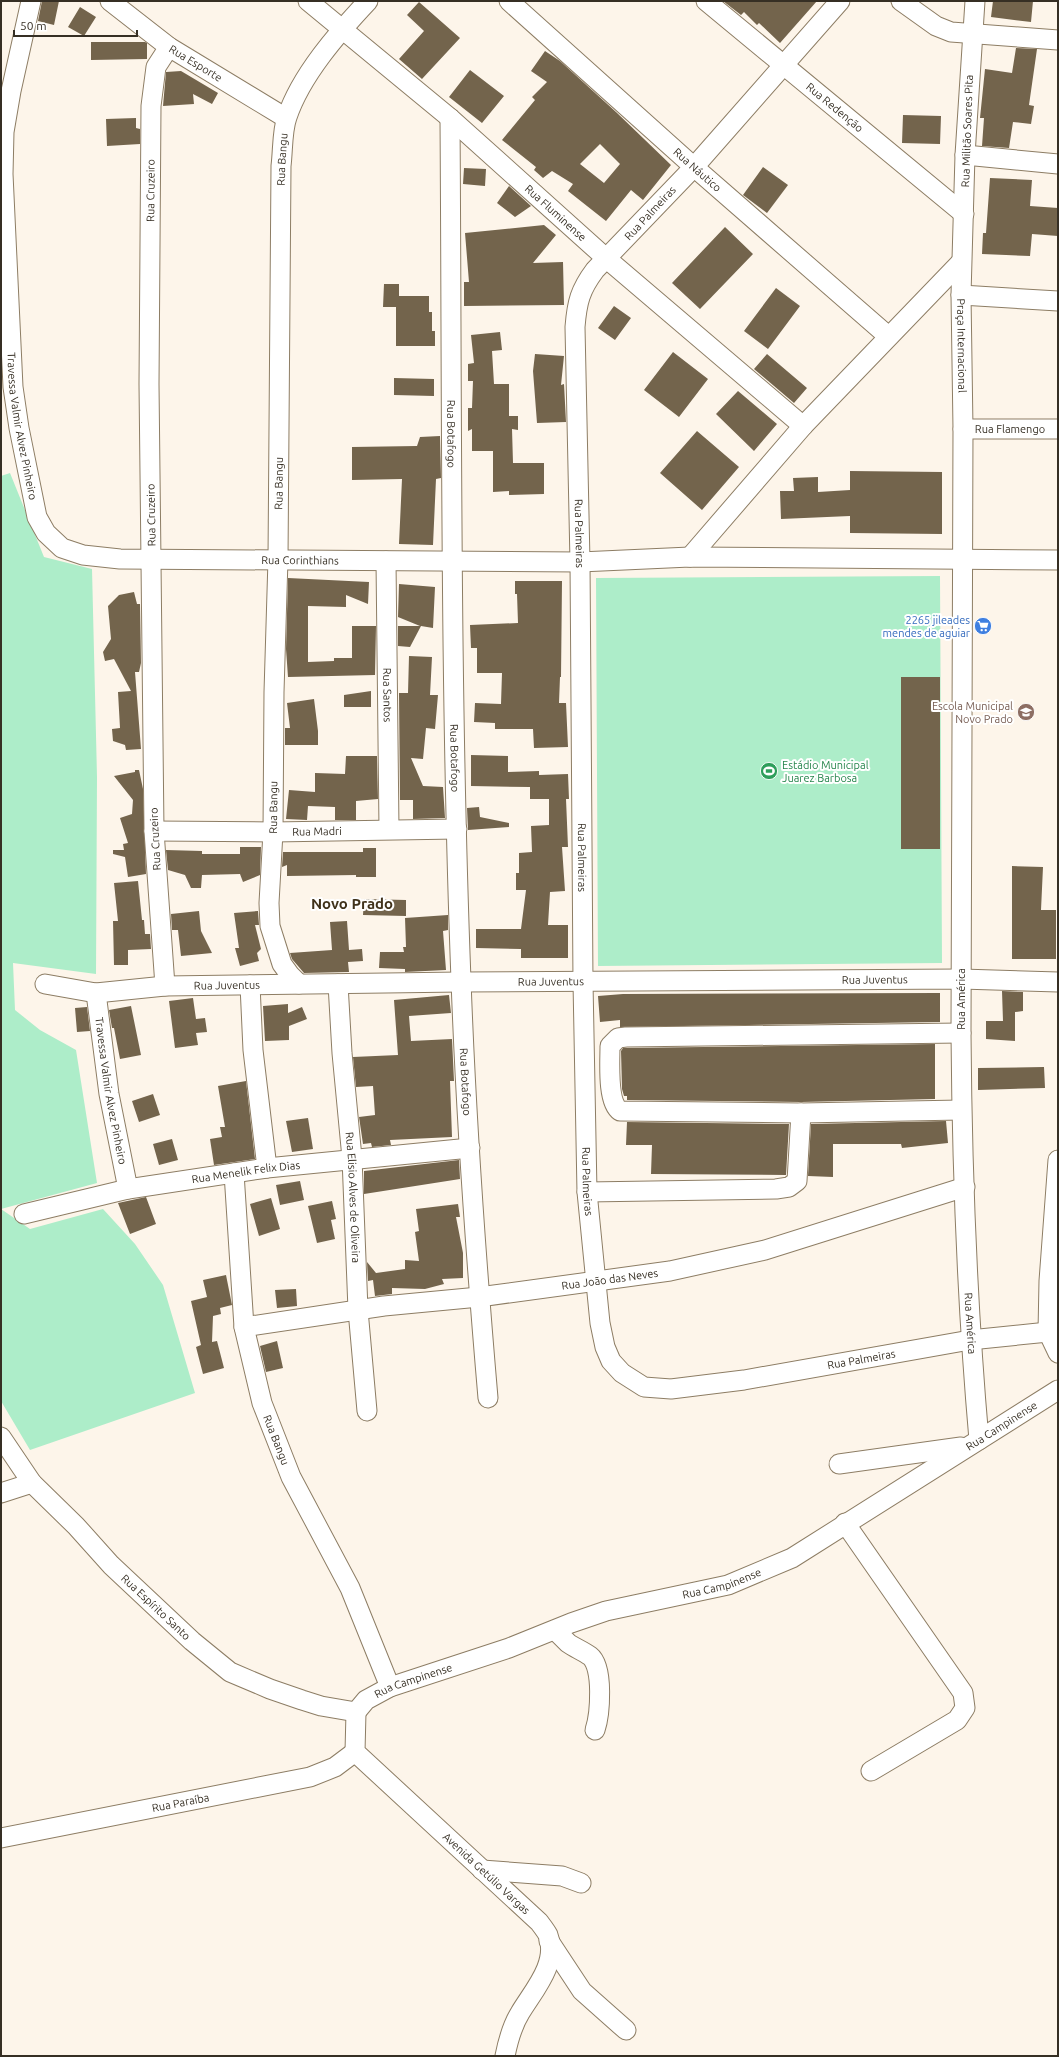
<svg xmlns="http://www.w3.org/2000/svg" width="1059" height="2057" viewBox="0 0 1059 2057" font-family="Ubuntu,sans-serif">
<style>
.green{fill:#adedc9}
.building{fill:#73644c;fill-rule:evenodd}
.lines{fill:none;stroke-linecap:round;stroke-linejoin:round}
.minor-casing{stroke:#8d7d64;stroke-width:21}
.minor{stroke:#fff;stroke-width:19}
.labels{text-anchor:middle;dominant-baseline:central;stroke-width:4;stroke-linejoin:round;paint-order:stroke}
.street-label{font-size:11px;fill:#362f24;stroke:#fff}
.shop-label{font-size:11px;fill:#366cbe;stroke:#fff;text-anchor:end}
.education-label{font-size:11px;fill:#785e54;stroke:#fff;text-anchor:end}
.leisure-label{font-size:11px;fill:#27864d;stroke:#fff;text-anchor:start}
.district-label{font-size:15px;font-weight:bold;fill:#40321b;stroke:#fff}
</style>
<rect width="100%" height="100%" fill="#fdf5ea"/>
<path class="green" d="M 10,473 L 44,557 L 92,569 L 97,777 L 96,974 L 13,963 L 15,1010 L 40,1030 L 76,1050 L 97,1183 L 1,1209 L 30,1229 L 103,1209 L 135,1244 L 163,1285 L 195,1393 L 30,1450 L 1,1401 L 1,476 Z
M 940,576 L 942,963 L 598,966 L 596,578 Z"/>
<path class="building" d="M 42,1 L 59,1 L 54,25 L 38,21 Z
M 723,1 L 817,1 L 780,43 L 759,23 L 757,25 L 744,12 L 741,15 Z
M 993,1 L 1033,1 L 1031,22 L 991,17 Z
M 419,2 L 460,38 L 422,79 L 399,59 L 424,31 L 407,15 Z
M 80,7 L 96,17 L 84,36 L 68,27 Z
M 91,42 L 145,42 L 147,43 L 147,59 L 91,60 Z
M 1016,48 L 1037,49 L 1029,105 L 1034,106 L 1031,124 L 1013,122 L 1009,148 L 982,146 L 984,118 L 980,118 L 985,69 L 1012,73 Z
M 545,51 L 560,61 L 616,112 L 671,165 L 643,200 L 631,190 L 606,221 L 568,191 L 573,184 L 552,171 L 543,178 L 534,170 L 536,167 L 502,140 L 535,100 L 532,97 L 547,82 L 531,71 ZM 600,144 L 620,164 L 604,183 L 580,164 Z
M 470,70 L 504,96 L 482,123 L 449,97 Z
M 181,71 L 218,93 L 212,104 L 193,94 L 194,104 L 163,106 L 166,72 Z
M 903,115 L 941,116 L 940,144 L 902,143 Z
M 136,118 L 136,128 L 140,129 L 140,144 L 107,146 L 106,119 Z
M 763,167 L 788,185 L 767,213 L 743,195 Z
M 464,168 L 486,169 L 485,186 L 463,184 Z
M 990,178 L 1032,180 L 1030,206 L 1058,208 L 1058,236 L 1032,234 L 1030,256 L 982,254 L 983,233 L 986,233 Z
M 509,186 L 531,206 L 515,217 L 497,203 Z
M 544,225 L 556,235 L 533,263 L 563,262 L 564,305 L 464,306 L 464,282 L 469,282 L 465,233 Z
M 725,227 L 753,254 L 700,309 L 672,283 Z
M 384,284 L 399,284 L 399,296 L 429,296 L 429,312 L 432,312 L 432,331 L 435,331 L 435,346 L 396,346 L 396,307 L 383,307 Z
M 776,288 L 800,306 L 768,349 L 744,331 Z
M 614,306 L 631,318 L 615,340 L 598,328 Z
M 500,332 L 502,350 L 492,351 L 494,384 L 509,384 L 509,416 L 518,416 L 518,430 L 512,429 L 513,463 L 544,463 L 544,494 L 509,495 L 509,491 L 493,492 L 493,451 L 472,451 L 472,429 L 468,431 L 468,408 L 472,408 L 473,381 L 468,381 L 468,364 L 474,363 L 471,335 Z
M 673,352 L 708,379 L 679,417 L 644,390 Z
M 535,354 L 564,356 L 561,385 L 564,384 L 566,422 L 537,423 L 533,371 Z
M 767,354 L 807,388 L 794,403 L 754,369 Z
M 394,378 L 434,379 L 434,396 L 394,395 Z
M 738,391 L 777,424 L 754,451 L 716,414 Z
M 697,431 L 739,467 L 702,510 L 660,473 Z
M 440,436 L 441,478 L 436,479 L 433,545 L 399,544 L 402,479 L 352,480 L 352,447 L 417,446 L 420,437 Z
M 850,471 L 942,472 L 942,534 L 850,533 L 850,516 L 781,519 L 780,491 L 794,491 L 793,478 L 818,477 L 818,492 L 850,490 Z
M 288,578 L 369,582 L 368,604 L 346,595 L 346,607 L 308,606 L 308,662 L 334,661 L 334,658 L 352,658 L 352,626 L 376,626 L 375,675 L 288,677 L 286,649 Z
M 515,581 L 562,581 L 561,677 L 560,677 L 559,703 L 566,703 L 568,747 L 534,748 L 533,729 L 495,729 L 495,723 L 474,722 L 475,703 L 501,704 L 502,673 L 477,673 L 477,648 L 471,648 L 470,625 L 518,623 L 517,594 L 515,594 Z
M 399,584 L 435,587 L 433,628 L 421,626 L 410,647 L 398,646 L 398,626 L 420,626 L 398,617 Z
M 134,592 L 137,604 L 140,604 L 141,663 L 139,672 L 135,672 L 141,749 L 126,750 L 125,745 L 113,741 L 112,729 L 120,728 L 118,692 L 131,691 L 114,659 L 105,661 L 103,652 L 111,639 L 108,606 L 119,595 Z
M 409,656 L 432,657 L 430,695 L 438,695 L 435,729 L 426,728 L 423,759 L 411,758 L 423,786 L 443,787 L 445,818 L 413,819 L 413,800 L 400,800 L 399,693 L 408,693 Z
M 901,677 L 940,677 L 940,849 L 901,849 Z
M 371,691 L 371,707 L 344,707 L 344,695 Z
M 314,699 L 318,731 L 318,745 L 285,745 L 285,728 L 290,728 L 287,703 Z
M 471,755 L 508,756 L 508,772 L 539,771 L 539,775 L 568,774 L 569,799 L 566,799 L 568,847 L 562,847 L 565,891 L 550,892 L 548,925 L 568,925 L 568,958 L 521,958 L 521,949 L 476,948 L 476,929 L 521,929 L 526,890 L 516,890 L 516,873 L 519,873 L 519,853 L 532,852 L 531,826 L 549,825 L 549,799 L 530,799 L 530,787 L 471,786 Z
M 346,756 L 377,756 L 378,799 L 356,801 L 356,820 L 335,820 L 335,807 L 308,806 L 307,820 L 286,819 L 289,790 L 315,792 L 315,773 L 345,774 Z
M 135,770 L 139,770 L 143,789 L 146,874 L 128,877 L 125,857 L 113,854 L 113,850 L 124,850 L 123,844 L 128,843 L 120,818 L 132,814 L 133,800 L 114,776 L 135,772 Z
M 479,807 L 480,817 L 509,823 L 509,827 L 468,830 L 467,808 Z
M 240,847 L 261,847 L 260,875 L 243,882 L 240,874 L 202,875 L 201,888 L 191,888 L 185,875 L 168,870 L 166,850 L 202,851 L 202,854 L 240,854 Z
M 363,848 L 376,848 L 376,877 L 356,877 L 356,875 L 287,876 L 287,865 L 282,867 L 283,852 L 363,852 Z
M 1012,866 L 1043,867 L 1041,910 L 1056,910 L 1056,959 L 1012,959 Z
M 138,881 L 142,920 L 144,920 L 145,934 L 150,934 L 151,949 L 128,950 L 128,965 L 114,965 L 113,921 L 118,921 L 114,883 Z
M 364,899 L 406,900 L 406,916 L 363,915 Z
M 199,911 L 201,931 L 212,953 L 181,956 L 178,930 L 172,930 L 171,914 Z
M 258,911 L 259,925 L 255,925 L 261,949 L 257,953 L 259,961 L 240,966 L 235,948 L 239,948 L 234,913 Z
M 448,915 L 448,930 L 443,931 L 446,970 L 405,972 L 405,969 L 379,968 L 380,952 L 404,952 L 403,947 L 406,947 L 405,918 Z
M 347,921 L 349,950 L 362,949 L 363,961 L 348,962 L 349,972 L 304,973 L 292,959 L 290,953 L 332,950 L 330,922 Z
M 1002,991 L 1023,992 L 1023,1011 L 1015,1012 L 1015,1041 L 986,1039 L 986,1021 L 1003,1021 Z
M 940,993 L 940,1022 L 620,1027 L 620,1020 L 600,1022 L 598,996 L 623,994 Z
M 449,995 L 451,1013 L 409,1016 L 411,1041 L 452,1039 L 454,1081 L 450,1081 L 452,1137 L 390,1140 L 391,1145 L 372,1147 L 371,1143 L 363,1144 L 359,1117 L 375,1115 L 373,1086 L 356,1087 L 353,1057 L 398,1055 L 394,1000 Z
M 193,998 L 196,1019 L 205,1018 L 207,1032 L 196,1033 L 198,1045 L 175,1048 L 169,1001 Z
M 288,1004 L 288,1013 L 302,1007 L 307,1019 L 289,1026 L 289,1040 L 265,1041 L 263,1006 Z
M 131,1006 L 141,1055 L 120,1059 L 114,1028 L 112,1028 L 109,1010 Z
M 87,1007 L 90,1031 L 77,1032 L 75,1008 Z
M 935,1044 L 935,1099 L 801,1102 L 627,1100 L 627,1096 L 624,1096 L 622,1089 L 621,1051 L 623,1048 Z
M 1044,1067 L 1045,1088 L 978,1090 L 978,1068 Z
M 246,1081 L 255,1159 L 214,1165 L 210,1139 L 222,1137 L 220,1127 L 225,1127 L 218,1086 Z
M 153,1094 L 160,1115 L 139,1122 L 132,1101 Z
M 308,1118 L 313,1149 L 292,1152 L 286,1121 Z
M 946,1121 L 948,1143 L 902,1148 L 901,1144 L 833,1144 L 833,1177 L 808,1176 L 811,1124 Z
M 627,1122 L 789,1124 L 786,1175 L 651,1174 L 652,1145 L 626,1145 Z
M 172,1139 L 178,1160 L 159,1165 L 153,1144 Z
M 459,1160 L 460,1179 L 364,1194 L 364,1171 Z
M 300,1181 L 304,1200 L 280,1205 L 276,1185 Z
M 146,1197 L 156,1224 L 130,1234 L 118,1203 Z
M 271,1198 L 280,1229 L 259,1236 L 250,1204 Z
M 332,1201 L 336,1219 L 331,1220 L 335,1239 L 317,1243 L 308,1206 Z
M 458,1204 L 460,1217 L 456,1217 L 463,1253 L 463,1278 L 442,1279 L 444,1284 L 425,1289 L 392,1288 L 392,1294 L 375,1296 L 373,1280 L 368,1281 L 367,1262 L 376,1273 L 405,1269 L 405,1260 L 419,1261 L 415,1232 L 419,1231 L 416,1209 Z
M 226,1275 L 232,1305 L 220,1308 L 221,1314 L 213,1316 L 212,1342 L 217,1341 L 224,1368 L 203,1374 L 196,1347 L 201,1345 L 191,1301 L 207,1297 L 203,1280 Z
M 296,1289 L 297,1306 L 277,1308 L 275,1290 Z
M 277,1341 L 283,1368 L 266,1372 L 260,1346 Z"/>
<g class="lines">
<defs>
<g id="minor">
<path id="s1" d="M 31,1 L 11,91 L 4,132 L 3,174 L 13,387 L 19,428 L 37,517 L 46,533 L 62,548 L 83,555 L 120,559 L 580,562 L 690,557 L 1058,560"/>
<path id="s2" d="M 110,1 L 169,47 L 286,118"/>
<path id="s3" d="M 308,1 L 450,118 L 607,259 L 803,426"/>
<path id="s4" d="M 509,1 L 694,167 L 888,336"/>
<path id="s5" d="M 706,1 L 964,214"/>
<path id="s6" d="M 840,1 L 694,167 L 595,270 C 580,290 577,302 575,327 L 580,562 L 583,982 L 587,1192 L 600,1323 L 605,1347 L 611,1361 L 622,1373 L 644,1387 L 671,1389 L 744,1380 L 970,1340 L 1048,1332"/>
<path d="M 901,1 L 936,26 L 951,32 L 1058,40"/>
<path id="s7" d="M 975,1 L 965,155 L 961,295 L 963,429 L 961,1033 C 962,1168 967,1304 979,1440"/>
<path id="s8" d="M 450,118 C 452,405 450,693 461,980 C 466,1119 476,1259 488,1398"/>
<path d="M 965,155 L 1058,164"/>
<path d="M 961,295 L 1058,301"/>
<path id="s9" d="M 963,429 L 1058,429"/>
<path d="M 690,557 L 803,426 L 961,262"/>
<path id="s10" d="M 386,561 L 389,829"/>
<path id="s11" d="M 154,831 L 273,832 L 457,829"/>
<path id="s12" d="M 45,984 L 96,993 L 165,986 L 461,982 L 961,979 L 1058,982"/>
<path id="s13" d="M 299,984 L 290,975 L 282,964 L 270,926 L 269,903 L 273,832 L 274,692 L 278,559 L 281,166 C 283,150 282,131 287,117 C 301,75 338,33 368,1"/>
<path id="s14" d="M 338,984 L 342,1053 L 352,1158 L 358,1310 L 367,1411"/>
<path d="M 250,985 L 253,1050 L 267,1168"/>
<path id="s15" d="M 165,986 L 154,831 L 149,384 L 151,106 L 156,67 L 169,47"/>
<path id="s16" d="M 96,993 L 109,1094 L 128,1189"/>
<path d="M 961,1033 L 626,1037 L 618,1038 L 610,1046 C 610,1062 607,1102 620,1111 L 801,1113 L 961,1110"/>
<path d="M 1058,1160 L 1049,1281 L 1048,1332 L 1058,1353"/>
<path id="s17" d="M 234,1173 L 244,1327 L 262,1403 L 291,1477 L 350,1588 L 390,1687"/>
<path d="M 587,1192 L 776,1189 L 789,1187 L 797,1181 L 801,1113"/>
<path id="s18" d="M 24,1214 L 128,1189 L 267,1168 L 470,1148"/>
<path id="s19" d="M 244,1327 L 384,1306 L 479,1297 L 670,1271 L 765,1250 L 965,1187"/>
<path id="s20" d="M 1,1437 L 32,1483 L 76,1526 L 111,1565 L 192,1641 L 230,1672 L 270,1689 L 302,1700 L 321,1706 L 356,1712"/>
<path d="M 839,1464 L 961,1447"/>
<path d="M 1,1493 L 32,1483"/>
<path d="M 845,1523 L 963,1693 L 965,1708 L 957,1720 L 871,1771"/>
<path d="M 555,1630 C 559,1634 564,1639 568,1643 C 575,1648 583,1651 590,1656 C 604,1667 600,1715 595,1730"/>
<path id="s21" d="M 356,1712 L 366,1700 L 390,1687 L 509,1648 L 571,1623 L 606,1611 L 728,1585 L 792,1558 L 1058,1390"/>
<path id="s22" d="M 356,1712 L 355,1752 L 539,1922 C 542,1926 546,1931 548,1935 C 559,1963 533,1991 520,2013 C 512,2026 508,2041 505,2056"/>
<path id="s23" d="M 1,1838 L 310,1777 L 335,1767 L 355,1752"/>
<path d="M 482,1870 L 562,1876 L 581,1883"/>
<path d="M 549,1941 L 582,1991 L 626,2030"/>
</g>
</defs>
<use href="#minor" class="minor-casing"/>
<use href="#minor" class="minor"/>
</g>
<defs>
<symbol id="supermarket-disc" viewBox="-11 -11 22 22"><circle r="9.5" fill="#3f7fe0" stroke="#fff"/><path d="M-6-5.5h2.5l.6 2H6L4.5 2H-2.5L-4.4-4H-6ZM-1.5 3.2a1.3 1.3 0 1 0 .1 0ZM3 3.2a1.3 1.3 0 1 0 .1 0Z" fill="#fff"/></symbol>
<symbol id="school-disc" viewBox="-11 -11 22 22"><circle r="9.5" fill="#8d6e63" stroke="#fff"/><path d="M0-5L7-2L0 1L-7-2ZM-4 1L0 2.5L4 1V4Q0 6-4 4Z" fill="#fff"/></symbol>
<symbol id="stadium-disc" viewBox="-11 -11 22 22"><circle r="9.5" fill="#2e9e5b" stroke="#fff"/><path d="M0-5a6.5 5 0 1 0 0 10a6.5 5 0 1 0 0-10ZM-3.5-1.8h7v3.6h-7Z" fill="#fff"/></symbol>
</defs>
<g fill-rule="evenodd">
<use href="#supermarket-disc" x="973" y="616" width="20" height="20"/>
<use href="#school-disc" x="1016" y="702" width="20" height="20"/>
<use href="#stadium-disc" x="759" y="761" width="20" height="20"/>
</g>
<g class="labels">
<g class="street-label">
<text stroke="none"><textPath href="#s2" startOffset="106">Rua Esporte</textPath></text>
<text stroke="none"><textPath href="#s5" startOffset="167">Rua Redenção</textPath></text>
<text transform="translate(967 131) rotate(-88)">Rua Militão Soares Pita</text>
<text stroke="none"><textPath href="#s13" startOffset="833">Rua Bangu</textPath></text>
<text stroke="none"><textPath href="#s4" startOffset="253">Rua Náutico</textPath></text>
<text stroke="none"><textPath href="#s15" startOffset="796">Rua Cruzeiro</textPath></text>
<text stroke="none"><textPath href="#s3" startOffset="326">Rua Fluminense</textPath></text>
<text transform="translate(650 213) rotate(-47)">Rua Palmeiras</text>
<text stroke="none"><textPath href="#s7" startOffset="345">Praça Internacional</textPath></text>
<text stroke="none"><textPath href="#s1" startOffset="429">Travessa Valmir Alvez Pinheiro</textPath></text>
<text stroke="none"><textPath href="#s9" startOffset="47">Rua Flamengo</textPath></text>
<text stroke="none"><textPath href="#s8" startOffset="316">Rua Botafogo</textPath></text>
<text stroke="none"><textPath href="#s13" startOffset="509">Rua Bangu</textPath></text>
<text transform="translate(151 515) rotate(-91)">Rua Cruzeiro</text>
<text stroke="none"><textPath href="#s6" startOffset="632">Rua Palmeiras</textPath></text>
<text stroke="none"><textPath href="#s1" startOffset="801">Rua Corinthians</textPath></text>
<text stroke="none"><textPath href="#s10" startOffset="134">Rua Santos</textPath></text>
<text stroke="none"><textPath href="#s8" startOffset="640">Rua Botafogo</textPath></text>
<text stroke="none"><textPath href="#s13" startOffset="185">Rua Bangu</textPath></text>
<text stroke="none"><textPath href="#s11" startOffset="163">Rua Madri</textPath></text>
<text transform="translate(155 839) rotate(-93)">Rua Cruzeiro</text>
<text stroke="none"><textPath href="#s6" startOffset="956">Rua Palmeiras</textPath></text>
<text stroke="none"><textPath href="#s12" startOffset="831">Rua Juventus</textPath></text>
<text stroke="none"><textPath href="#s12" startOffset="507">Rua Juventus</textPath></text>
<text stroke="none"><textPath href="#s12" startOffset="183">Rua Juventus</textPath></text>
<text transform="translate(961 999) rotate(-90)">Rua América</text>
<text stroke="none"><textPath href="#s8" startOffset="964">Rua Botafogo</textPath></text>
<text stroke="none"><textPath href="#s16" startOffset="99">Travessa Valmir Alvez Pinheiro</textPath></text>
<text stroke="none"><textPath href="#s18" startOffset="226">Rua Menelik Felix Dias</textPath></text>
<text stroke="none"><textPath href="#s6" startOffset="1280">Rua Palmeiras</textPath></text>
<text stroke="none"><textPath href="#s14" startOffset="214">Rua Elisio Alves de Oliveira</textPath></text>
<text stroke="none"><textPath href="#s19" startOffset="369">Rua João das Neves</textPath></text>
<text stroke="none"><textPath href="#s7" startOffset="1323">Rua América</textPath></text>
<text stroke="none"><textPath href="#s6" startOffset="1724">Rua Palmeiras</textPath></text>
<text stroke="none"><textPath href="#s21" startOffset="714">Rua Campinense</textPath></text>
<text stroke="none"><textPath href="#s17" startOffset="272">Rua Bangu</textPath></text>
<text stroke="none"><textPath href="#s21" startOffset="391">Rua Campinense</textPath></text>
<text stroke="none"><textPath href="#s20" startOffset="231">Rua Espírito Santo</textPath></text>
<text stroke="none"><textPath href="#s21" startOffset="67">Rua Campinense</textPath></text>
<text stroke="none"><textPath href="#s23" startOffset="183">Rua Paraíba</textPath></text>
<text stroke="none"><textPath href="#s22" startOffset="219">Avenida Getúlio Vargas</textPath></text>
</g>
<g class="shop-label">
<text x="970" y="620">2265 jileades<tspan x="970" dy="13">mendes de aguiar</tspan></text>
</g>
<g class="education-label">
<text x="1013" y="706">Escola Municipal<tspan x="1013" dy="13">Novo Prado</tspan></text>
</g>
<g class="leisure-label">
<text x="782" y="765">Estádio Municipal<tspan x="782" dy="13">Juarez Barbosa</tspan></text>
</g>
<g class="district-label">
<text x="352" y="903">Novo Prado</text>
</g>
</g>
<rect width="1059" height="2057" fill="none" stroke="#362f24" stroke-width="4"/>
<path d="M14 30v6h123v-6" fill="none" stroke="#362f24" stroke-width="2"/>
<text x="20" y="30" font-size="12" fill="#362f24" stroke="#ffffff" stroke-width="3" paint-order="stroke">50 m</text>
</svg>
